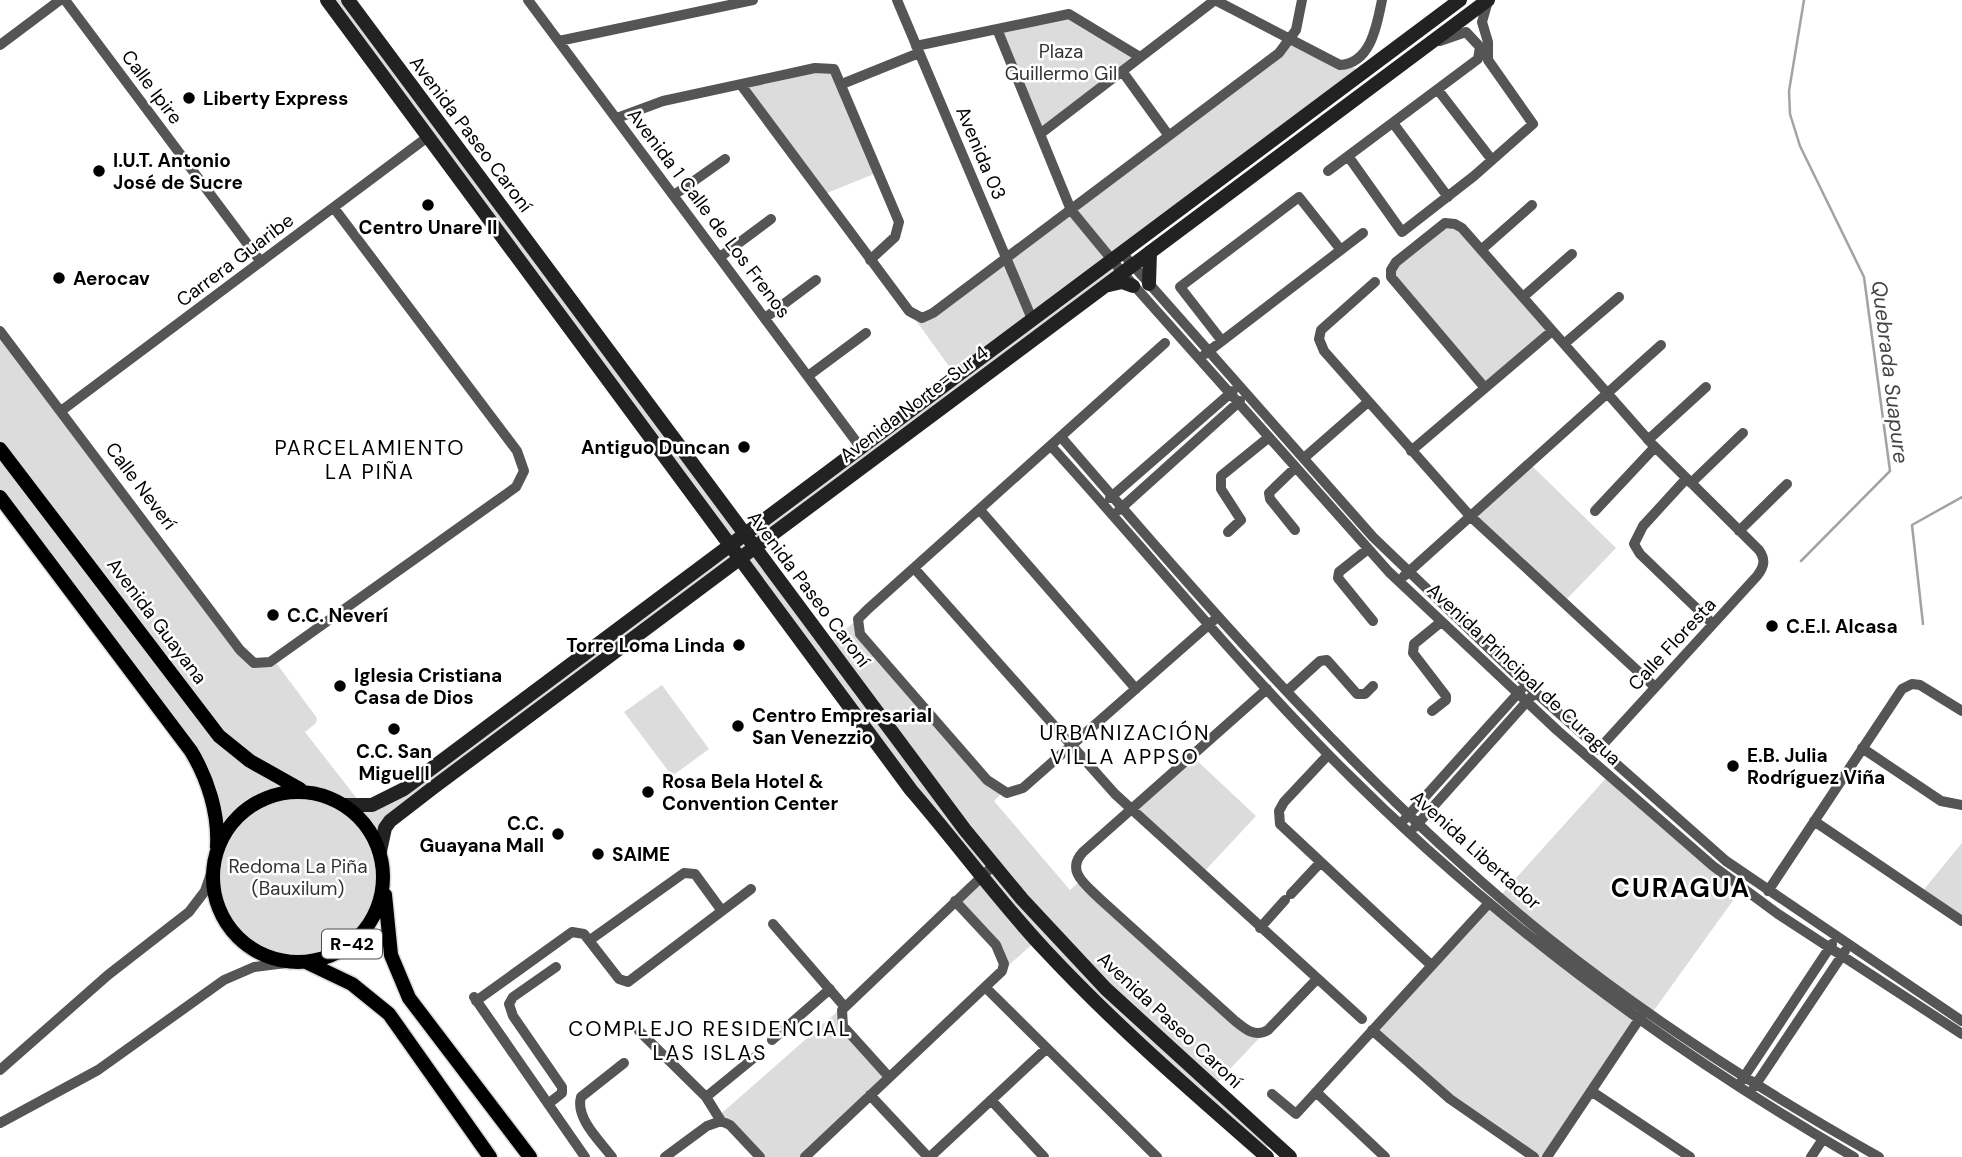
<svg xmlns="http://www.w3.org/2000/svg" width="1962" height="1157" viewBox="0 0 1962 1157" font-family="'DM Sans',sans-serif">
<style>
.green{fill:#dcdcdc}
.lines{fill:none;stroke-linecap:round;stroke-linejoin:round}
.stream{stroke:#a3a3a3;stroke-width:2.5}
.primary-casing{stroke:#dbdbdb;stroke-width:17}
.street{stroke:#555;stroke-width:10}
.secondary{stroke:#222;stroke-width:14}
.primary{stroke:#000;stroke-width:14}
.poi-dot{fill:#000;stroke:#fff;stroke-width:2.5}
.labels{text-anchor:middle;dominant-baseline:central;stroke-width:5;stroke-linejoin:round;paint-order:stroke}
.shield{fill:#fff;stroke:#4c4c4c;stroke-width:2}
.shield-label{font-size:18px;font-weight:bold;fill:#000}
.park-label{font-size:19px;fill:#333;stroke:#fff}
.street-label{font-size:19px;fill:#000;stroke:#fff}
.poi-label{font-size:19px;font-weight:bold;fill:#000;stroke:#fff;text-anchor:start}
.water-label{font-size:21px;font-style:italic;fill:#444;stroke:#fff}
.neighbourhood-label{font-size:21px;letter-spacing:2px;fill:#000;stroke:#fff}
.district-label{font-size:26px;font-weight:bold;letter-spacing:2px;fill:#000;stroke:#fff}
</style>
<rect width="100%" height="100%" fill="#fff"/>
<path class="green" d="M 327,0 L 348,0 L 745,535 L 956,376 L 912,315 L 922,318 L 1291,40 L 1348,64 L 1362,73 L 1112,260 L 1122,272 L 754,549 L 827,645 L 858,619 L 857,626 L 1003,792 L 994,801 L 1070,890 L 1081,880 L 1234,1020 L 1265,1032 L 1213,1087 L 1273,1141 L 1262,1153 L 1036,941 L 1002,971 L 1003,959 L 955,901 L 980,877 L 742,558 L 390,821 L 380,851 L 383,880 L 380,902 L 370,923 L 344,950 L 320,960 L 294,962 L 257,952 L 231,929 L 214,893 L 208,786 L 0,497 L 0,331 L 247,658 L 274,660 L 317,718 L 316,723 L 305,732 L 362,805 L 372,805 L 732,544 Z
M 1064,14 L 1140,57 L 1040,134 L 997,29 Z
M 830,67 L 879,172 L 822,195 L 741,85 Z
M 1455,224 L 1552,331 L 1485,388 L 1391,270 L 1438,227 Z
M 1529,463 L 1616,548 L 1563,603 L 1470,516 Z
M 662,685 L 709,749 L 672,776 L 624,712 Z
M 1191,755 L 1256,816 L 1201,875 L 1130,809 Z
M 1608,776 L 1742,888 L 1652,1013 L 1500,896 Z
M 1962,843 L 1962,921 L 1921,893 Z
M 1489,903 L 1639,1020 L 1547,1157 L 1534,1157 L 1465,1110 L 1372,1030 Z
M 847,1003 L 841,1018 L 889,1077 L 805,1157 L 760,1157 L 729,1125 L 707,1126 Z"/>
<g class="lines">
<path class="stream" d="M 1801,561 L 1890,471 L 1864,277 L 1800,146 L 1790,114 L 1789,91 L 1804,0
M 1923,624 L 1912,525 L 1962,497"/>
<defs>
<path id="primary" d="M 0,449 L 219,736 L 250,761 L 300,789
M 0,497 L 191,751 C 208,779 219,814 217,847
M213 877a85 85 0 1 1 170 0a85 85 0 1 1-170 0Z
M 385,895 L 391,955 L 409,998 L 530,1157
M 306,962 L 352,984 L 389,1014 L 490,1157"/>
</defs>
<use href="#primary" class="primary-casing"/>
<path class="street" d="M 65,0 L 261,262
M 528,0 L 861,448
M 897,0 L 1032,319
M 1215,0 L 1340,65 C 1371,63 1377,25 1382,0
M 997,29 L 1071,210 L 1122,272 L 1389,572 L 1558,731 L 1713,866 L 1778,914 L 1962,1034
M 559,41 L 753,0
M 0,45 L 60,0
M 916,46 L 1069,14 L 1140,57
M 1122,71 L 1169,136
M 842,84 L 919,53
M 741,85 L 909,311 L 922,318 L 933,313 L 1279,53 L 1296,30 L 1302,0
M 1438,90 L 1492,160
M 617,118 L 663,101 L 815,68 L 834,69 L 899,222 L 895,237 L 870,260
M 1393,123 L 1448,197
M 1040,134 L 1215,0
M 1348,156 L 1402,232 L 1474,176 L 1533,124 L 1488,60 L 1488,42 L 1482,22 L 1488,1
M 1328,171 L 1478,59 L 1480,47 L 1466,32 L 1440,41
M 674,195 L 725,159
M 1481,250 L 1532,205
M 1122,253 L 1373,537 L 1526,684 L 1726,861 L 1962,1021
M 720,257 L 771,219
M 1375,282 L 1321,330 L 1319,339 L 1324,351 L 1470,516 L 1655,687
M 1523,297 L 1572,254
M 765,318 L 816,280
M 0,331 L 240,650 L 254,663 L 270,662 L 516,487 L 524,471 L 517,451 L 334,208
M 1222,341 L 1180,287 L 1299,197 L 1341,250
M 1165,343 L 868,609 L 858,619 L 860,634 L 987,780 L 1007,793 L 1023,788 L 1213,621
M 1564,344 L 1619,297
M 1205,354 L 1363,233
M 808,376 L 866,333
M 1485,388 L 1391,277 L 1391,270 L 1396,262 L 1445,223 L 1455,224 L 1462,228 L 1652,444 L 1759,550 C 1766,560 1764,567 1757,576 L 1598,750
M 61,411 L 429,136
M 1061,437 C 1213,613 1366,791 1548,938 C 1648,1018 1767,1094 1879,1157
M 1648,440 L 1706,387
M 1051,446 C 1141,545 1226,649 1319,745 C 1477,908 1657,1043 1854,1157
M 1411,451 L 1552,331
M 1304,458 L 1368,402
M 1686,479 L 1643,526 L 1634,544 L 1640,554 L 1713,624
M 1691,483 L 1743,433
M 1110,498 L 1233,391
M 980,510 L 1136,689
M 1119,510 L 1240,401
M 1595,511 L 1655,447
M 1295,530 L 1270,499 L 1269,493 L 1295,468
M 1739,531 L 1787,484
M 1228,532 L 1241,520 L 1221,489 L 1221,476 L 1268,438
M 1368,549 L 1339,572 L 1338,578 L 1373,621
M 914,568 L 1115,794 L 1362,1019
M 1404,576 L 1661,345
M 1267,689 L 1083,852 C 1065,871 1086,885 1100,899 L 1234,1020 C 1245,1029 1255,1038 1268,1030 L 1317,979
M 1287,691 L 1320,661 L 1327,660 L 1357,694 L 1365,694 L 1373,686
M 1432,711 L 1446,700 L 1446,696 L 1413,653 L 1414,644 L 1441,622
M 1862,748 L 1941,801 L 1962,805
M 1328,755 L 1284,802 L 1279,811 L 1280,824 L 1431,965
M 1405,819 L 1521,690
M 1814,821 L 1962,921
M 1415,827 L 1531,697
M 1768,891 L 1902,689 L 1912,684 L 1920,685 L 1962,711
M 1291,894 L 1319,864
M 773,924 L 844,1006
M 1260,928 L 1285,900
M 590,940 L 684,873 L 695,874 L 722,911
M 985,987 L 1157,1157
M 474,997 L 585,1157
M 476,1001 L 572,932 L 584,934 L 619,979 L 628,982 L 751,889
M 1372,1030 L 1450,1099 L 1534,1157
M 639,1031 L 706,1097 L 721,1121
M 772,1040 L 830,989
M 0,1070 L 108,975 L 189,912 L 205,891 L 213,868
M 889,1077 L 843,1026 L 842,1010 L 994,865
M 1742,1080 L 1832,944
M 1754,1087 L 1845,951
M 1591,1091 L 1690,1157
M 1316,1092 L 1385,1157
M 1272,1094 L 1296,1114 L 1489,903
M 870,1095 L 928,1157
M 706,1097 L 755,1057
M 991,1100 L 1044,1157
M 548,1104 L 562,1093 L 562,1087 L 513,1016 L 509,1004 L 513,997 L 556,967
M 0,1123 L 98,1070 L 224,980 L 254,967 L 294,962
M 612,1157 C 600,1141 575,1118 581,1097 L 624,1063
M 665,1157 L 707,1126 L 721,1121 L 730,1125 L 760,1157
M 805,1157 L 1002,971 L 1004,964 L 996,945 L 955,901
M 930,1157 L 1046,1049
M 1547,1157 L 1642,1015
M 1811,1157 L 1823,1139"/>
<path class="secondary" d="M 327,0 L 911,790 C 957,843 997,899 1045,950 C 1114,1024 1190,1090 1267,1157
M 348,0 L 965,830 L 1022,899 L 1106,989 L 1290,1157
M 1149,284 L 1150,252
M 1109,285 L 1122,282 L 1133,286
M 345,805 L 372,805 L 404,789 L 1460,0
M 380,851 L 385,828 L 390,821 L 434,787 L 1488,0"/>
<use href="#primary" class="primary"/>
</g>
<g class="poi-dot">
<circle cx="189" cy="98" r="7"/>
<circle cx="99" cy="171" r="7"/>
<circle cx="428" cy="205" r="7"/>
<circle cx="59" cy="278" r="7"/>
<circle cx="744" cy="447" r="7"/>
<circle cx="273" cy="615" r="7"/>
<circle cx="1772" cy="626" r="7"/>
<circle cx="739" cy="645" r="7"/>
<circle cx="340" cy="686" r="7"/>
<circle cx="738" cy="726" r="7"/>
<circle cx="394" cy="729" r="7"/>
<circle cx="1733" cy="766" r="7"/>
<circle cx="648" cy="792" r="7"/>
<circle cx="558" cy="834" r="7"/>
<circle cx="598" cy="854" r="7"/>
</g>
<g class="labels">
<rect class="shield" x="322" y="929.5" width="60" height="29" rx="5"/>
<g class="shield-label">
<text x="352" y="944">R-42</text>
</g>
<g class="park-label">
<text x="1061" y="51">Plaza<tspan x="1061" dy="22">Guillermo Gil</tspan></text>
<text x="298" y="866">Redoma La Piña<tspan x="298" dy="22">(Bauxilum)</tspan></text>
</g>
<g class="street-label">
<text transform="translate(152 87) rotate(53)">Calle Ipire</text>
<text transform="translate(471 134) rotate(53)">Avenida Paseo Caroní</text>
<text transform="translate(981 153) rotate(67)">Avenida 03</text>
<text transform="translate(709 213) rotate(53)">Avenida 1 Calle de Los Frenos</text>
<text transform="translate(235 260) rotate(-37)">Carrera Guaribe</text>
<text transform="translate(914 404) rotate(-37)">Avenida Norte-Sur 4</text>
<text transform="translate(141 486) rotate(53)">Calle Neverí</text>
<text transform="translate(809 589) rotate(53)">Avenida Paseo Caroní</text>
<text transform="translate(157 621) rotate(53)">Avenida Guayana</text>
<text transform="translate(1672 644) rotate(-47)">Calle Floresta</text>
<text transform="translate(1524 674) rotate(43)">Avenida Principal de Curagua</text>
<text transform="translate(1476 850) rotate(42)">Avenida Libertador</text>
<text transform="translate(1170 1020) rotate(43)">Avenida Paseo Caroní</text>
</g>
<g class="poi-label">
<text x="203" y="98">Liberty Express</text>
<text x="113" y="160">I.U.T. Antonio<tspan x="113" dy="22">José de Sucre</tspan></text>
<text x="428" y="227" text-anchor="middle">Centro Unare II</text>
<text x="73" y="278">Aerocav</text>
<text x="730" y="447" text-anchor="end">Antiguo Duncan</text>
<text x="287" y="615">C.C. Neverí</text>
<text x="1786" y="626">C.E.I. Alcasa</text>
<text x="725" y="645" text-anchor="end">Torre Loma Linda</text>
<text x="354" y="675">Iglesia Cristiana<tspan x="354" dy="22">Casa de Dios</tspan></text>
<text x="752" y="715">Centro Empresarial<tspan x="752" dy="22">San Venezzio</tspan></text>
<text x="394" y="751" text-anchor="middle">C.C. San<tspan x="394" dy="22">Miguel I</tspan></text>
<text x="1747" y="755">E.B. Julia<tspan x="1747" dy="22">Rodríguez Viña</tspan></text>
<text x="662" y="781">Rosa Bela Hotel &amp;<tspan x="662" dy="22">Convention Center</tspan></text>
<text x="544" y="823" text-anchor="end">C.C.<tspan x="544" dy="22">Guayana Mall</tspan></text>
<text x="612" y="854">SAIME</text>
</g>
<g class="water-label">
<text transform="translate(1890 372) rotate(83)">Quebrada Suapure</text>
</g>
<g class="neighbourhood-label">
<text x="370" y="448">PARCELAMIENTO<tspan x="370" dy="24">LA PIÑA</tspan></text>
<text x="1125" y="733">URBANIZACIÓN<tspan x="1125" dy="24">VILLA APPSO</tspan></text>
<text x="710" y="1029">COMPLEJO RESIDENCIAL<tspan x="710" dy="24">LAS ISLAS</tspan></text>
</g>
<g class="district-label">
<text x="1681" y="888">CURAGUA</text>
</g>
</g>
</svg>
